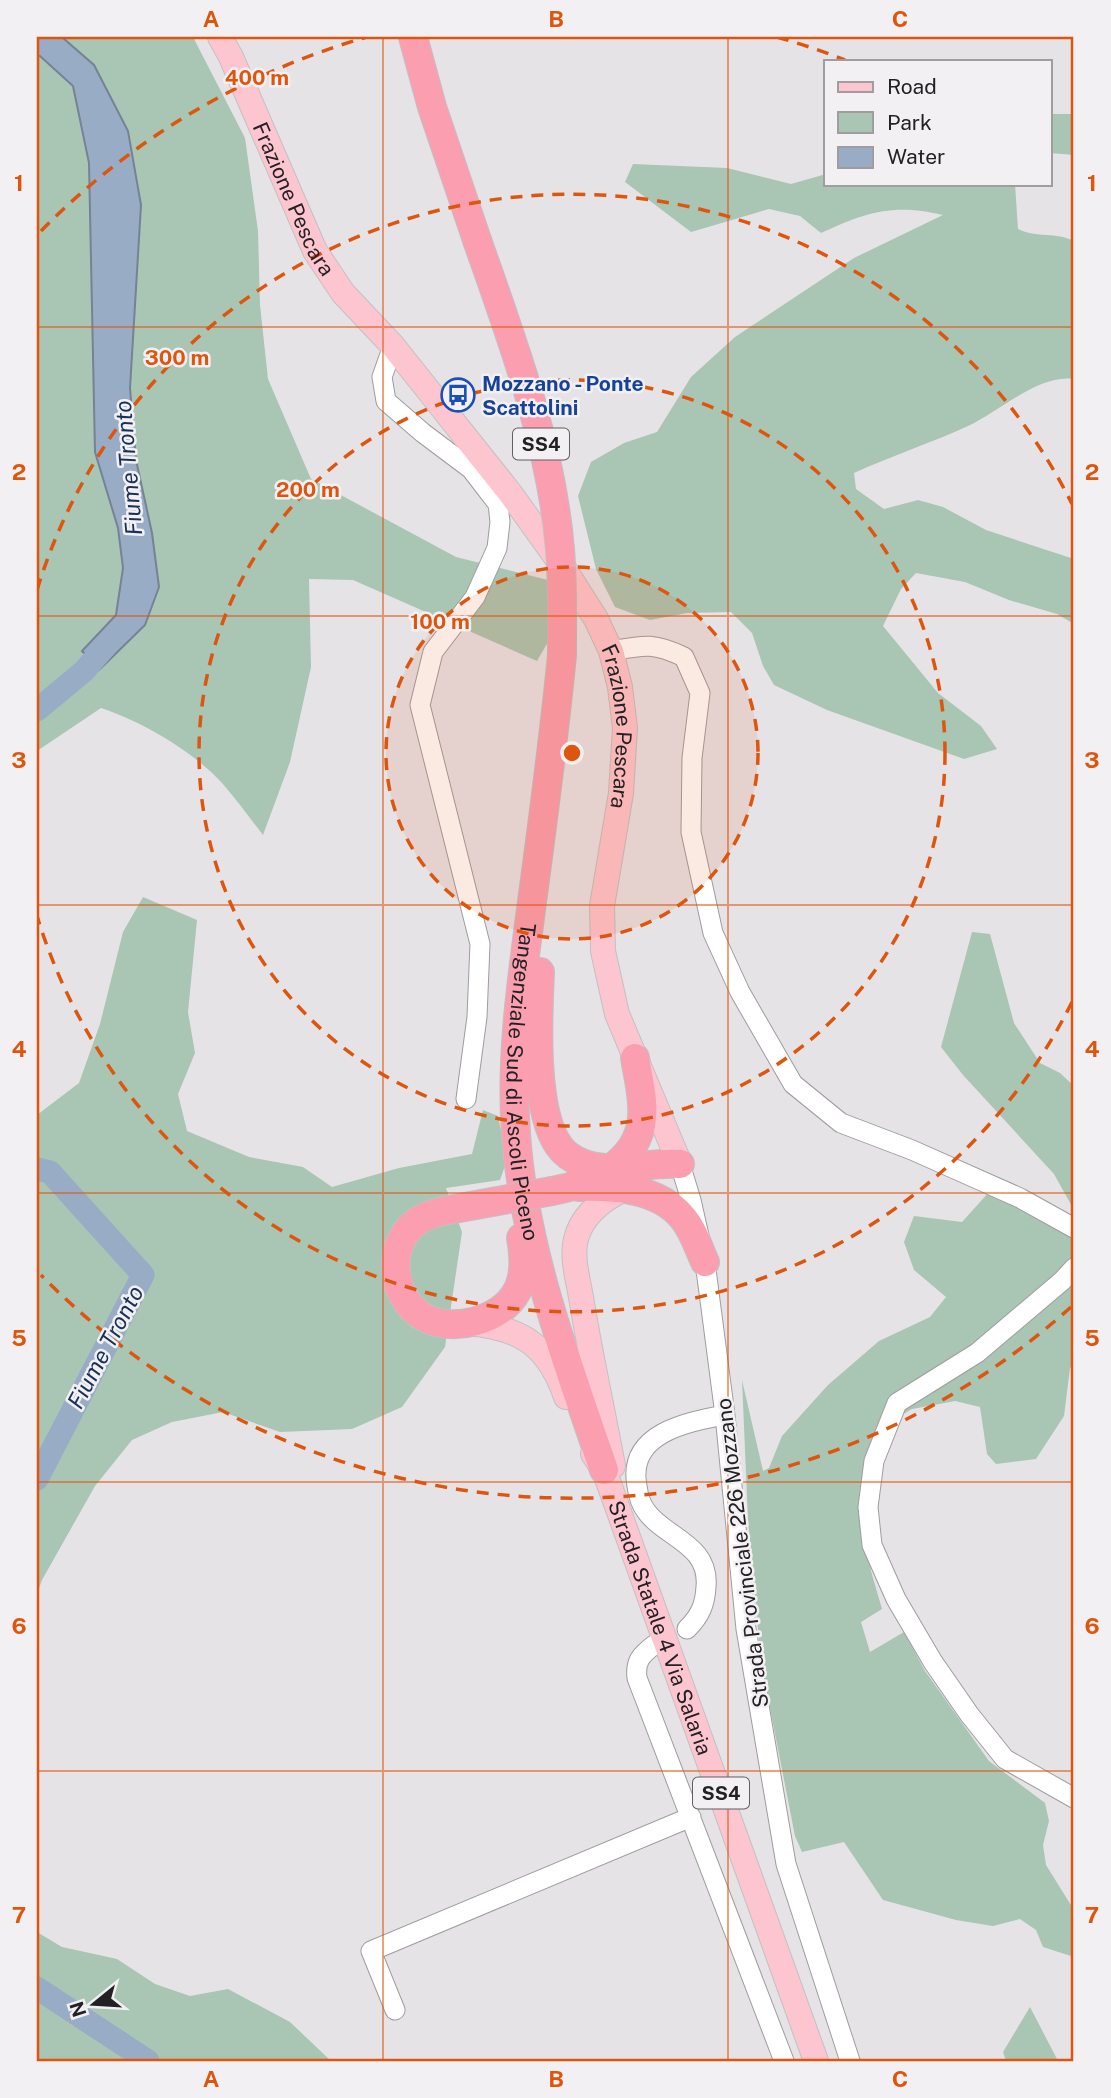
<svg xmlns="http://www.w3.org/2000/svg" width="1111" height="2098" viewBox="0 0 1111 2098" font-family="'Public Sans',sans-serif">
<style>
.green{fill:#a9c5b3}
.water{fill:#99acc6;stroke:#768295;stroke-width:2}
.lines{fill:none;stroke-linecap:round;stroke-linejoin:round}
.river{stroke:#99acc6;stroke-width:23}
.minor-casing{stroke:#9f9ca0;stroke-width:21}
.major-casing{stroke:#c1c1c1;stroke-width:26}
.highway-casing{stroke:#c1c1c1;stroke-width:30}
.minor{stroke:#fff;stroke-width:19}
.major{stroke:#fdc5d0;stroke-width:24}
.highway{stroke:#fb9fb0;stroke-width:28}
.highway-bridge-casing{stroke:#c1c1c1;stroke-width:30;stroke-linecap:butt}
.highway-bridge{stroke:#fb9fb0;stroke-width:28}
.grid{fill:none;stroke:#de560d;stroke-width:2;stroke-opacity:0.55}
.ring{fill:none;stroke:#de560d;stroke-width:3.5;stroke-dasharray:12 9}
.labels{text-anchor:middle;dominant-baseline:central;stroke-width:5;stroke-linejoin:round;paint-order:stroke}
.shield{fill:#f3f0f4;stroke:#615f62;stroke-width:2}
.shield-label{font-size:19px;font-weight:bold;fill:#232123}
.street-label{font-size:21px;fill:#232123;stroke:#f3f0f4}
.transit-label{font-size:21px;font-weight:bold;fill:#164399;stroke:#f3f0f4;text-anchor:start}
.water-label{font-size:23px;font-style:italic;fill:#183257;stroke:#f3f0f4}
.centre{fill:#de560d;stroke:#f3f0f4;stroke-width:3.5}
.ring-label{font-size:21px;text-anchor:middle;font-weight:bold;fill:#de560d;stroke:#f3f0f4;stroke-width:5;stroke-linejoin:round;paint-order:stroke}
.neatline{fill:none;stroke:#de560d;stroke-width:2.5}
.grid-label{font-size:23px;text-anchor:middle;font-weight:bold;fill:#de560d}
</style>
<rect width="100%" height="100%" fill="#e6e3e7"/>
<path class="green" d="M 58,37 L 193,37 L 245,138 L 258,231 L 260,305 L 268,379 L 311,479 L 456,557 L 548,580 L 552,635 L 537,661 L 353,580 L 309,579 L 311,667 L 290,762 L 263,835 C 249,817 236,799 222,783 C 193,751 141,721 101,708 L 37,751 L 37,56 L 40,56 L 73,86 L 89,163 L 95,451 L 118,528 L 123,568 L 116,615 L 82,651 L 99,670 L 159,587 L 152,533 L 136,460 L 130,388 L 141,205 L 128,131 L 94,65 L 63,38 Z
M 1050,114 L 1074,114 L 1074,155 L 1050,153 Z
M 633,164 L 727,168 L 791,184 L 826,174 L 826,184 L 1015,184 L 1018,229 C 1036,238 1056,232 1074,241 L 1074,379 C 1038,374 999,412 968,426 C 931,443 891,456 854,473 L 856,489 L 884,509 L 918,500 L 943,507 L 986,530 L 1074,559 L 1074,624 L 1057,614 L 1009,600 L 965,582 L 916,573 L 901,589 L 883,626 L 938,693 L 981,726 L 997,749 L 964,759 L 827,710 L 774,685 L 763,666 L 752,633 L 731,612 L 687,613 L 650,620 L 615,607 L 596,569 L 578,496 L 591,462 L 624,443 L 657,432 L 691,377 L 735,337 L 854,258 L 943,215 C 894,203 866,212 821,233 L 800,216 L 769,209 L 691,232 L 625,182 Z
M 143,897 L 197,920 L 188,1012 L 195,1053 L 178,1094 L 187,1131 L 249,1157 L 303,1167 L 332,1187 L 399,1168 L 472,1154 L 483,1110 L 498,1116 L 507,1160 L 500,1180 L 446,1188 L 462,1232 L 445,1347 L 402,1407 L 352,1429 L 280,1432 L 223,1412 L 172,1422 L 132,1440 L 95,1486 L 42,1580 L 37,1594 L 37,1115 L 79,1083 L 100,1024 L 123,932 Z
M 972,932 L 990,934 L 1014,1023 L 1040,1063 L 1060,1073 L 1074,1086 L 1074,1210 L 1054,1174 L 963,1075 L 941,1047 Z
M 990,1191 L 1074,1226 L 1074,1364 L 1070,1368 L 1064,1416 L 1036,1459 L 996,1464 L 987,1454 L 980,1407 L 955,1401 L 912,1409 L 881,1427 L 863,1504 L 871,1571 L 882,1609 L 861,1622 L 870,1652 L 904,1632 L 925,1671 L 989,1761 L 1045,1803 L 1049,1821 L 1043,1845 L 1046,1865 L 1074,1910 L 1074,1957 L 1043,1947 L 1036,1930 L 1020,1919 L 993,1926 L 956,1920 L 883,1900 L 844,1842 L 802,1852 L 795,1836 L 761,1662 L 748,1520 L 742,1380 L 763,1471 L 769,1468 L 782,1436 L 828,1385 L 879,1341 L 930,1317 L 946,1297 L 914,1270 L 904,1242 L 914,1216 L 962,1222 Z
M 37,1932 L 62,1947 L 117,1959 L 155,1984 L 190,1996 L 228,1989 L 290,2022 L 331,2061 L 37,2061 Z
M 1030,2007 L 1058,2061 L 1006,2061 L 1003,2052 Z"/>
<path class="water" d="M 37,37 L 63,38 L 94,65 L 128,131 L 141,205 L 130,388 L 136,460 L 152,533 L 159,587 L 145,625 L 99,670 L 82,651 L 116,615 L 123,568 L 118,528 L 95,452 L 89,163 L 73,86 L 40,56 L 37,56 Z"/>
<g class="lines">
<path class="river" d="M 37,710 L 84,671 L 111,640
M 37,1169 L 50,1172 L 143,1275 L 37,1479
M 37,1988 L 148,2061"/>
<defs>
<path id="minor" d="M 393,346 L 382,377 L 386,401 L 423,433 L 471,469 L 498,504 L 500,522 L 497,548 L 475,597 L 433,652 L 420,705 L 480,944 L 477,1017 L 466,1099
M 611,651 C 644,645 653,642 684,657 L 700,693 L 692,758 L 691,832 L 713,933 L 740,992 L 793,1084 L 841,1123 L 912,1150 L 1020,1198 L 1074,1228
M 680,1164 L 691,1200 L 705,1262 L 725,1415 L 746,1629 L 786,1864 L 850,2061
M 1074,1268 L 1062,1281 L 977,1353 L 897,1403 L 874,1461 L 868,1507 L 872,1545 L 896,1599 L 933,1662 L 969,1714 L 1005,1759 L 1074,1798
M 687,1629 C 700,1616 705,1605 706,1587 C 710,1544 665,1538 646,1511 C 640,1503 638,1494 637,1486 C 627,1433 687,1422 725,1415
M 654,1645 C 641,1655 635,1661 637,1678 L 784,2061
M 395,2010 L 371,1951 L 691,1817"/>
<g id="major">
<path id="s1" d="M 220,37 L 231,57 L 315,251 L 343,293 L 393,346 L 510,493 L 563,567 L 596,619 L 611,651 L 620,687 L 625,728 L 621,793 L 602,906 L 603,951 L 617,1014 L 680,1164"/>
<path d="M 466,1323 C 520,1327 548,1344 566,1397"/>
<path id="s2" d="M 593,1454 L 604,1470 L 816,2061"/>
<path d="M 613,1466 C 603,1411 591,1358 582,1303 C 579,1283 571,1258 576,1239 C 582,1215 602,1200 622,1190"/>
</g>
<g id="highway">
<path d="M 413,37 L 432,107 L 477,240"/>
<path id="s3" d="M 562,655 C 554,738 543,820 532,902 C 522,978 510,1057 516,1134 C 524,1249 567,1362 604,1470"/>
<path d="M 540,972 C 538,1016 533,1110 559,1146 C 565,1155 574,1160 584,1164 C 616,1175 648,1161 680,1164"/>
<path d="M 579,1187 C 614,1186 658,1188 682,1217 C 693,1229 698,1247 705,1262"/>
<path d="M 552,1191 C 591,1184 638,1163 642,1118 C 644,1099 638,1077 635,1058"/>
<path d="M 454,1209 C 442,1211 429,1214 419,1220 C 385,1242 390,1296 422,1316 C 450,1334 502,1321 517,1291 C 526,1275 524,1255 521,1238"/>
</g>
</defs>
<use href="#minor" class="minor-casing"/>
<use href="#major" class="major-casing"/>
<use href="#highway" class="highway-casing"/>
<use href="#minor" class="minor"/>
<use href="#major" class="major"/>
<use href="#highway" class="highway"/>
<defs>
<path id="highway-bridge" d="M 477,240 C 512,340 551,443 560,549 C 563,584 562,620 562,655
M 454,1209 L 552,1191"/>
</defs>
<use href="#highway-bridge" class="highway-bridge-casing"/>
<use href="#highway-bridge" class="highway-bridge"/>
</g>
<path class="grid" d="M 383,37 L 383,2061M 728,37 L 728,2061M 37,327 L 1074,327M 37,616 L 1074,616M 37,905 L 1074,905M 37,1193 L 1074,1193M 37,1482 L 1074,1482M 37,1771 L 1074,1771"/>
<circle cx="572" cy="753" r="186" fill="#de560d" fill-opacity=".12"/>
<g class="ring">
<circle cx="572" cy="753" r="186"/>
<circle cx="572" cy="753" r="373"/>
<path d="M1072 1002A559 559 0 0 1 37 916M37 590A559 559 0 0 1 1072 504"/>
<path d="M1071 1307A745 745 0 0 1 41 1275M41 231A745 745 0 0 1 367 37M777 37A745 745 0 0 1 845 60"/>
</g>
<defs>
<symbol id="bus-ring" viewBox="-11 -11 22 22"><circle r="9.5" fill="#f3f0f4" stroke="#1a4fb4" stroke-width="1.5"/><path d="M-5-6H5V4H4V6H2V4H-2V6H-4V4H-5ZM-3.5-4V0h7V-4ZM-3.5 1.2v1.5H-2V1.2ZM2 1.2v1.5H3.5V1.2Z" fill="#1a4fb4"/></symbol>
</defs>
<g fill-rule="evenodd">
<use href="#bus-ring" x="439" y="376" width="38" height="38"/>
</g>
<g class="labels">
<g class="shield">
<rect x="513" y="428.5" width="56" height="31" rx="5"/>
<rect x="693" y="1777.5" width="56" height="31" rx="5"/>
</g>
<g class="shield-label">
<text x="541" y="444">SS4</text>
<text x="721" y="1793">SS4</text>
</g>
<g class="street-label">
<text stroke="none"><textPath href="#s1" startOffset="178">Frazione Pescara</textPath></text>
<text stroke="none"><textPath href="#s1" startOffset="810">Frazione Pescara</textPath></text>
<text stroke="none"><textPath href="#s3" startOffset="430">Tangenziale Sud di Ascoli Piceno</textPath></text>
<text transform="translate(742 1553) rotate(-97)">Strada Provinciale 226 Mozzano</text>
<text stroke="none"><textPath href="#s2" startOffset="187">Strada Statale 4 Via Salaria</textPath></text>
</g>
<g class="transit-label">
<text x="482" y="383">Mozzano - Ponte<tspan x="482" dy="24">Scattolini</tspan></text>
</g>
<g class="water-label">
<text transform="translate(128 468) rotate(-95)">Fiume Tronto</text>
<text transform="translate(105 1347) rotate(-62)">Fiume Tronto</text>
</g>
</g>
<circle cx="572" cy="753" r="10" class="centre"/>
<g class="ring-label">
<text x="257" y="85">400 m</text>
<text x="177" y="365">300 m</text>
<text x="308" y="497">200 m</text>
<text x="440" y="629">100 m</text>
</g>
<rect width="1111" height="2098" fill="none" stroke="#f3f0f4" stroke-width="77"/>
<rect x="824" y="60" width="228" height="126" fill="#f3f0f4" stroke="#a09da0" stroke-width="2"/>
<rect x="838" y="82" width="35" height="10" fill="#fdc5d0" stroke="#a09da0" stroke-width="2"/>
<text x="887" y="94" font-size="21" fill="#232123">Road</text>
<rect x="838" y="112" width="35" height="21" fill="#a9c5b3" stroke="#a09da0" stroke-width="2"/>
<text x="887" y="130" font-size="21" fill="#232123">Park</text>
<rect x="838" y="147" width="35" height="21" fill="#99acc6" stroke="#a09da0" stroke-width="2"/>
<text x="887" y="164" font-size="21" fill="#232123">Water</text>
<g transform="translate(94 2004) rotate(252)" stroke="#f3f0f4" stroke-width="5" paint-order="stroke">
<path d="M0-5L12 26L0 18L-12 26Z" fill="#232123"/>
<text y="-10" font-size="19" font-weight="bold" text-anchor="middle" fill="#232123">N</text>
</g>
<rect x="38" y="38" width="1034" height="2022" class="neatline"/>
<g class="grid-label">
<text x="211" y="27">A</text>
<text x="556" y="27">B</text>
<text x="900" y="27">C</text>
<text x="19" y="191">1</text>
<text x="1092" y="191">1</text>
<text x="19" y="480">2</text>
<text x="1092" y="480">2</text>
<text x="19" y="768">3</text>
<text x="1092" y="768">3</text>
<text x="19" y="1057">4</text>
<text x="1092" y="1057">4</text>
<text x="19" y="1346">5</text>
<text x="1092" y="1346">5</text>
<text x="19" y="1634">6</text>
<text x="1092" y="1634">6</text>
<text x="19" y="1923">7</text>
<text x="1092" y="1923">7</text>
<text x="211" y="2087">A</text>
<text x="556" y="2087">B</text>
<text x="900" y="2087">C</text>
</g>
</svg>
